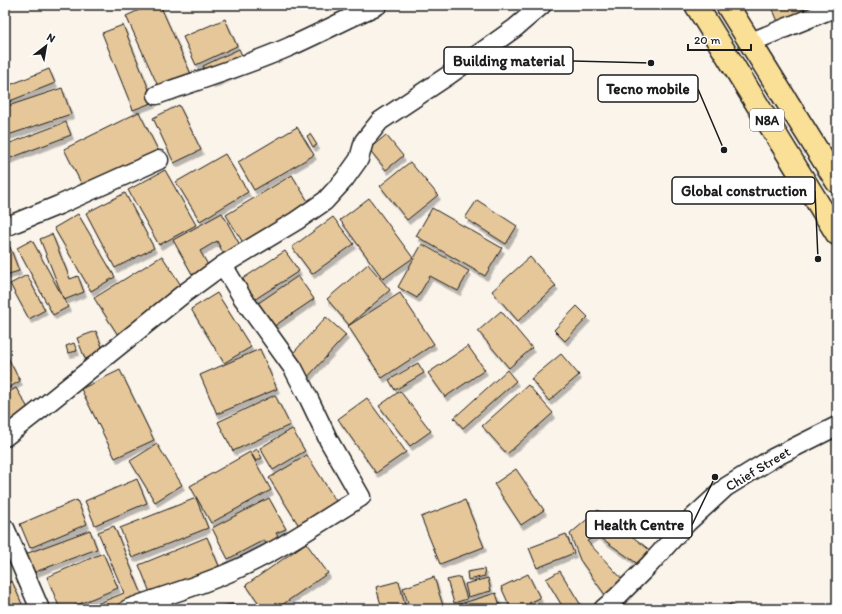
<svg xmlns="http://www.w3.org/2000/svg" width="842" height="614" viewBox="0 0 842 614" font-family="Itim,sans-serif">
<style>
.building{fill:#e6c799;stroke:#1c1c1c;filter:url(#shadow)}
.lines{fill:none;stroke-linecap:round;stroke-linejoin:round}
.street-casing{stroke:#1c1c1c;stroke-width:21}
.highway-casing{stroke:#1c1c1c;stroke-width:25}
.street{stroke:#fff;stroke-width:18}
.highway{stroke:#fadf96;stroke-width:22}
.labels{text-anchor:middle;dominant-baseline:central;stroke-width:4;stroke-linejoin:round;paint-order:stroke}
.shield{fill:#fff;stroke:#606060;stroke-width:1}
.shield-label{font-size:13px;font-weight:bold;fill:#1c1c1c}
.street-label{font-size:14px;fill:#1c1c1c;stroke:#fff}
.leader{fill:none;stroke:#1c1c1c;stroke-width:1.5}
.callout-dot{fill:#1c1c1c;stroke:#fff;stroke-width:1.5}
.callout{fill:#fff;stroke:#1c1c1c;stroke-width:1.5}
.callout-label{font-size:15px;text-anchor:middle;font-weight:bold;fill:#1c1c1c}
</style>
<defs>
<filter id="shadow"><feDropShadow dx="2.5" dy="4.5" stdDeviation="0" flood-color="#0004"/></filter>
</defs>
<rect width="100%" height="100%" fill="#faf4eb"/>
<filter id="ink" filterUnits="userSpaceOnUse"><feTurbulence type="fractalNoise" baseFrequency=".025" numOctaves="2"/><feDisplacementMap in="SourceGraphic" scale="8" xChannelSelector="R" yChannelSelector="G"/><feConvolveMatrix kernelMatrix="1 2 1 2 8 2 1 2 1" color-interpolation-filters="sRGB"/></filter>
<g filter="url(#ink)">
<path class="building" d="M 150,5 L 160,5 L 195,83 L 163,97 L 126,16 Z
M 771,5 L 822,5 L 779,24 Z
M 225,19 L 237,46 L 196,65 L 183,37 Z
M 123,25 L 154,102 L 133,110 L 102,33 Z
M 239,49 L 248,67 L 212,84 L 203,66 Z
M 49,69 L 55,83 L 5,103 L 5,87 Z
M 62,88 L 71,114 L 5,136 L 5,107 Z
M 179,105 L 201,150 L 174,163 L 153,118 Z
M 139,112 L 160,154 L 85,191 L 64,149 Z
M 66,122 L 71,135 L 8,159 L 5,152 L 5,145 Z
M 297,127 L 314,155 L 254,190 L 238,162 Z
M 310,134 L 317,145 L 313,147 L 307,136 Z
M 386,135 L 403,156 L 386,170 L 369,149 Z
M 225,154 L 248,192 L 200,221 L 176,182 Z
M 410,162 L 438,195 L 407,220 L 380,186 Z
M 165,170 L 196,225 L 159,245 L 128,190 Z
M 292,175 L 312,208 L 247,249 L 226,215 Z
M 125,193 L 154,248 L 115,268 L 86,213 Z
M 369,198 L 413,258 L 383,279 L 340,220 Z
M 477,200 L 517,226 L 506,244 L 465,218 Z
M 432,208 L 502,248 L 485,276 L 416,236 Z
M 222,213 L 245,254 L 228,263 L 217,241 L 200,251 L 212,272 L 196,281 L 173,240 Z
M 78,214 L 115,277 L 91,291 L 54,228 Z
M 333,217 L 354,244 L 312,274 L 292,247 Z
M 52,234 L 70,279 L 78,276 L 84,292 L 64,300 L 40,239 Z
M 32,240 L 68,307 L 53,315 L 17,248 Z
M 422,244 L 469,271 L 458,291 L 430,276 L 417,298 L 398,287 Z
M 10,247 L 19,271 L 5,275 L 5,248 Z
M 285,251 L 299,271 L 243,307 L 230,287 Z
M 162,256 L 186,293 L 118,335 L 94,298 Z
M 530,257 L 556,286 L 518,321 L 492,291 Z
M 368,264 L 390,290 L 349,325 L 327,299 Z
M 27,275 L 45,310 L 29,319 L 10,284 Z
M 298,276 L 314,299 L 267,331 L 251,308 Z
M 217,293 L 251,347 L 224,363 L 191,309 Z
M 400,293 L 434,344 L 382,378 L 348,326 Z
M 577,306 L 588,317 L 565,341 L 554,330 Z
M 501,311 L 532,348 L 509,368 L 478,331 Z
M 326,317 L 346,335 L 305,380 L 285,362 Z
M 96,331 L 104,352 L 85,359 L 77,338 Z
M 74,343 L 77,351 L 68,353 L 66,346 Z
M 468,346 L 485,370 L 445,397 L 428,373 Z
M 260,349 L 277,389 L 217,414 L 200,375 Z
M 5,352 L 20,381 L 5,390 Z
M 561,354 L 579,375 L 549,401 L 531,379 Z
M 418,363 L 424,373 L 395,390 L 389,380 Z
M 120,370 L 154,440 L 115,458 L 81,389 Z
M 507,370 L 516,381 L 463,428 L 454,418 Z
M 528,385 L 553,413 L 507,454 L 482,426 Z
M 16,388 L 34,418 L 5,435 L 5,394 Z
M 400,391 L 431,431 L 410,446 L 379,406 Z
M 275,395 L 290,425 L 233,451 L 218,422 Z
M 367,398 L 406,452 L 376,473 L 338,419 Z
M 292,429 L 305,451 L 273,470 L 260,448 Z
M 157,444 L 182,485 L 155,502 L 130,461 Z
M 257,449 L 262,458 L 256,461 L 251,453 Z
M 250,452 L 271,490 L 211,523 L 190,486 Z
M 307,455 L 341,509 L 303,532 L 269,478 Z
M 516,469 L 544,510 L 521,525 L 494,484 Z
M 137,479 L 147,503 L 95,525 L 85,501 Z
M 196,498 L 208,528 L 132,558 L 120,528 Z
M 269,498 L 286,529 L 276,533 L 283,546 L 271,553 L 264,540 L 228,559 L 212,528 Z
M 77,500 L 87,524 L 30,548 L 20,524 Z
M 465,500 L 484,547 L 440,564 L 421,517 Z
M 598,510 L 651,551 L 642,567 L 597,535 L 587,541 L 624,581 L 608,599 L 580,560 L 570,534 Z
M 114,526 L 148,609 L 84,609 L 124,593 L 98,532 Z
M 90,530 L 97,549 L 27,575 L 20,556 Z
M 566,534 L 574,553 L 537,568 L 529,548 Z
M 207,537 L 221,571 L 153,600 L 139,565 Z
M 306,543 L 328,573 L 276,609 L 263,609 L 246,585 Z
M 103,553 L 118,588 L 67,609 L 60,609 L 47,577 Z
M 484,569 L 485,576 L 468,580 L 467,572 Z
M 560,571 L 582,607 L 579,609 L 564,609 L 546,579 Z
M 528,574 L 540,598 L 529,603 L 532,609 L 511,609 L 501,587 Z
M 434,577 L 444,609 L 410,609 L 403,588 Z
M 460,577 L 467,599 L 454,603 L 447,580 Z
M 488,578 L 491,591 L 468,597 L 465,584 Z
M 12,581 L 24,609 L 5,609 L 5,584 Z
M 399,581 L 406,609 L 365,609 L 381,605 L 376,587 Z
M 496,593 L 501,609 L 451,609 L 450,607 Z
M 732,603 L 736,609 L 722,609 Z
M 234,604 L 235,609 L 201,609 Z
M 342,604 L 343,609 L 320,609 Z"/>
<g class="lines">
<defs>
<path id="street" d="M 751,42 L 837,7
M 157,95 C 201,79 246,66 289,47 C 319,34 348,18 378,5
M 5,227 L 59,205 L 159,160
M 5,437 L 42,408 L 182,295 L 223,265
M 5,528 L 40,609
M 128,609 C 164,595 201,586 237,569 C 280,550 320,522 361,497 L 329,441 L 309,399 L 293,368 L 242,297 L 223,265 L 296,221 L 325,201 L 344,180 L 359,159 L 364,141 L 380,121 L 449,75 L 515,28 L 542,5
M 603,609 L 617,597 L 650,564 L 687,523 L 726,487 L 773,458 L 837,426"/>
<path id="highway" d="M 696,5 L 837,234
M 727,5 L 837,182"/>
</defs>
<use href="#street" class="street-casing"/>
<use href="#highway" class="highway-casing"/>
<use href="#street" class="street"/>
<use href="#highway" class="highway"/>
</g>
</g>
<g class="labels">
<rect class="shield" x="750" y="109" width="34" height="22" rx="3"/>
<g class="shield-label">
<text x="767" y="120">N8A</text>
</g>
<g class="street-label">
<text transform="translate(758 469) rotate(-31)">Chief Street</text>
</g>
</g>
<path class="leader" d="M651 63L573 61M724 150L698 89M818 259L815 191M715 477L692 525"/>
<g class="callout-dot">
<circle cx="651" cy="63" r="4"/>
<circle cx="724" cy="150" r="4"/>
<circle cx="818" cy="259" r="4"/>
<circle cx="715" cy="477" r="4"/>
</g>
<g class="callout">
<rect x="444" y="47" width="129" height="27" rx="4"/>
<rect x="598" y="75" width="100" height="27" rx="4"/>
<rect x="672" y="177" width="143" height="27" rx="4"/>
<rect x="586" y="511" width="106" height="27" rx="4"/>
</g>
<g class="callout-label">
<text x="509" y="66">Building material</text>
<text x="648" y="94">Tecno mobile</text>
<text x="744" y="196">Global construction</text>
<text x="639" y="530">Health Centre</text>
</g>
<rect width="842" height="614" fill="none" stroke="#fff" stroke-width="20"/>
<rect x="10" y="10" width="822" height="594" fill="none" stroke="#1c1c1c" stroke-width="1.5" filter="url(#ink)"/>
<g transform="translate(46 46) rotate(31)" stroke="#ffffff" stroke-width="3" paint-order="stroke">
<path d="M0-3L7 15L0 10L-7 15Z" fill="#1c1c1c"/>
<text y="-6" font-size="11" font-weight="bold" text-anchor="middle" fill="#1c1c1c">N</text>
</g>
<path d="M688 44v6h63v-6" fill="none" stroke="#1c1c1c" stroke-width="2"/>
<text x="694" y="44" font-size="12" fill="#1c1c1c" stroke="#ffffff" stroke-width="3" paint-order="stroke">20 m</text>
</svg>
